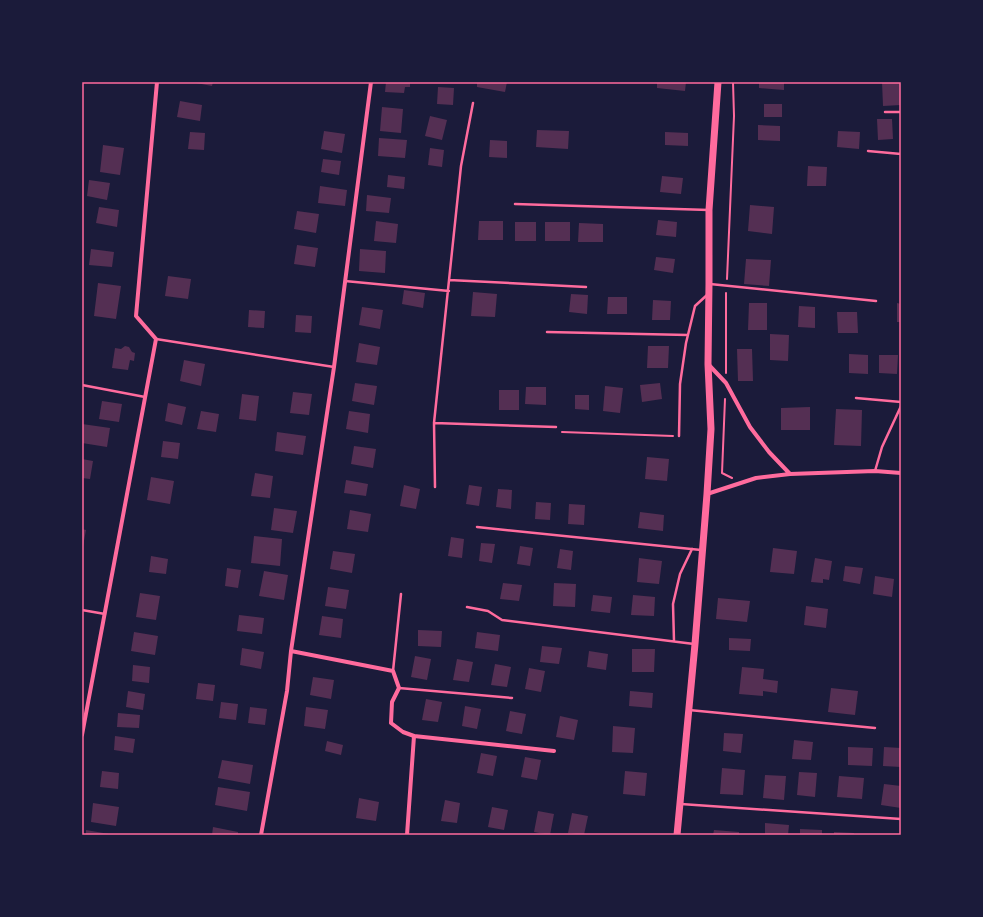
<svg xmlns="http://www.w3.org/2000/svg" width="983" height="917" viewBox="0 0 983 917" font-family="Lato,sans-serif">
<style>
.building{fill:#542f53}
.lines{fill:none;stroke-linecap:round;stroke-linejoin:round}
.path{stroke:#ff6b9d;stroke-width:2}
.service{stroke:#ff6b9d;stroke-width:2.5}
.minor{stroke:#ff6b9d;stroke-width:4}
.tertiary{stroke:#ff6b9d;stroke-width:7}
.neatline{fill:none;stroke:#ff6b9d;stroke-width:1.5}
</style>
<rect width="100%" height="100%" fill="#1b1b3a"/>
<path class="building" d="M 191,82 L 213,82 L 212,86 Z
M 386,82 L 410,82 L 410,87 L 405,87 L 404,93 L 385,92 Z
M 477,82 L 507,82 L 505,92 L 477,87 Z
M 657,82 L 686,82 L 685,91 L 657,88 Z
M 759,82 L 784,82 L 784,90 L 759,88 Z
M 882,82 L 901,82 L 901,105 L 883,106 Z
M 438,87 L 454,88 L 453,105 L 437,104 Z
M 180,101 L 202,105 L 200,121 L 177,117 Z
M 764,104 L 782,104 L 782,117 L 764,117 Z
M 382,107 L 403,109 L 401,133 L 380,131 Z
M 430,116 L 447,120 L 442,140 L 425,136 Z
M 877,119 L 892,119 L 893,139 L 878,140 Z
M 758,125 L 780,126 L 780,141 L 758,140 Z
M 537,130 L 569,131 L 568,149 L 536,147 Z
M 324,131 L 345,134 L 342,153 L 321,149 Z
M 838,131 L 860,132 L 859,149 L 837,147 Z
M 190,132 L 205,133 L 204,150 L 188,149 Z
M 665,132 L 688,133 L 688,146 L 665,145 Z
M 379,138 L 407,140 L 405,158 L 378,156 Z
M 490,140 L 507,141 L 507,158 L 489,157 Z
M 103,145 L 124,148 L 120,175 L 100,172 Z
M 430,148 L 444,150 L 442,167 L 428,165 Z
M 323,159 L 341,161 L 339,175 L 321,172 Z
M 808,166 L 827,167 L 826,186 L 807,186 Z
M 388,175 L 405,177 L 404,189 L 387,187 Z
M 662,176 L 683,178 L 681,194 L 660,192 Z
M 89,180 L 110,183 L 107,200 L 87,196 Z
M 320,186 L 347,190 L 345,206 L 318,203 Z
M 367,195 L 391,198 L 389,213 L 366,211 Z
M 750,205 L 774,207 L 772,234 L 748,231 Z
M 99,207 L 119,210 L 117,227 L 96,223 Z
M 297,211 L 319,214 L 316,233 L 294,229 Z
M 658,220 L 677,222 L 676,237 L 656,235 Z
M 376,221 L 398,224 L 396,243 L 374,241 Z
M 479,221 L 503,221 L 503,240 L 478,240 Z
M 515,222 L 536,222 L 536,241 L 515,241 Z
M 545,222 L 570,222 L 570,241 L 545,241 Z
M 579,223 L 603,224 L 603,242 L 578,242 Z
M 297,245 L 318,248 L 315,267 L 294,264 Z
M 91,249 L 114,252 L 112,267 L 89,265 Z
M 360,249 L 386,251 L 385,273 L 359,271 Z
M 656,257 L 675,259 L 673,273 L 654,270 Z
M 746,259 L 771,260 L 769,286 L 744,284 Z
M 168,276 L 191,279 L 188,299 L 165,296 Z
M 98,283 L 121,286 L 116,319 L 94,316 Z
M 404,290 L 425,293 L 423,308 L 402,304 Z
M 473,292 L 497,294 L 495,317 L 471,316 Z
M 571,294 L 588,295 L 587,314 L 569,312 Z
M 608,297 L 627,297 L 627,314 L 607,314 Z
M 653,300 L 671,301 L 670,320 L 652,320 Z
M 749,303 L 767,303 L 767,330 L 748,330 Z
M 897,303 L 901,304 L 901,322 L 897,322 Z
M 799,306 L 815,307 L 815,328 L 798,327 Z
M 362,307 L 383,310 L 380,329 L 359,325 Z
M 249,310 L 265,311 L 264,328 L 248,327 Z
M 837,312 L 857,312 L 858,333 L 838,333 Z
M 296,315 L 312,316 L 311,333 L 295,332 Z
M 770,334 L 789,335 L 788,361 L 770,360 Z
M 359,343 L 380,347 L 377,365 L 356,362 Z
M 125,346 L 129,347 L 132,352 L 135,353 L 134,361 L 130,360 L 128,370 L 112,368 L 115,348 L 121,349 Z
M 648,346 L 669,346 L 668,368 L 647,368 Z
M 737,349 L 752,349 L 753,381 L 738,381 Z
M 849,354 L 868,355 L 868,374 L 849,373 Z
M 879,355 L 898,355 L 897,374 L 879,373 Z
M 184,360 L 205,364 L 201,386 L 180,381 Z
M 355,383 L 377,386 L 374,405 L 352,401 Z
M 660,383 L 662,399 L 642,402 L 640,385 Z
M 605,386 L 623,388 L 620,413 L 603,411 Z
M 526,387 L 546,387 L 546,405 L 525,404 Z
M 499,390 L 519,390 L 519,410 L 499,410 Z
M 293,392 L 312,394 L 309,415 L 290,413 Z
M 242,394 L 259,396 L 256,421 L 239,419 Z
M 575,395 L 589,395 L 589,410 L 575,409 Z
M 102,401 L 122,404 L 119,422 L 99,419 Z
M 168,403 L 186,407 L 182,425 L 165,421 Z
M 810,407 L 810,430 L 781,430 L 781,408 Z
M 836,409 L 862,410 L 861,446 L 834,445 Z
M 201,411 L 219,414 L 216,432 L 197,429 Z
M 349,411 L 370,414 L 368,433 L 346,429 Z
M 82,424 L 110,428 L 107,447 L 82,443 Z
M 277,432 L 306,436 L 303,455 L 275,451 Z
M 163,441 L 180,443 L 178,459 L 161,457 Z
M 354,446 L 376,449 L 373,468 L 351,464 Z
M 647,457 L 669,459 L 667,481 L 645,479 Z
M 82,459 L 93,461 L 90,479 L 82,478 Z
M 255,473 L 273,476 L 270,498 L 251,496 Z
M 151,477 L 174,481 L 170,504 L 147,500 Z
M 346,480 L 368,484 L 366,496 L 344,493 Z
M 404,485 L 420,489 L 416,509 L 400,506 Z
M 469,485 L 482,487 L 479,506 L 466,504 Z
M 498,489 L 512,490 L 511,509 L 496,507 Z
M 536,502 L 551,503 L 550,520 L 535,519 Z
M 569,504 L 585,505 L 584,525 L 568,524 Z
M 274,508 L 297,511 L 293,533 L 271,530 Z
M 350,510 L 371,514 L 368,532 L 347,529 Z
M 640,512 L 664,515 L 663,531 L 638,528 Z
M 82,529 L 86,530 L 83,546 L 82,546 Z
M 254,536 L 282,539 L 280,566 L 251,563 Z
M 451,537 L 464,539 L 462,558 L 448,556 Z
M 481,543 L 495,544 L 492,563 L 479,561 Z
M 520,546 L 533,548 L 530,566 L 517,564 Z
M 773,548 L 797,551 L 794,574 L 770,572 Z
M 560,549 L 573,551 L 571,570 L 557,568 Z
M 333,551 L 355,554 L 352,573 L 330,569 Z
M 151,556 L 168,559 L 166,574 L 149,572 Z
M 639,558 L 662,561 L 659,584 L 637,582 Z
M 815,558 L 832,561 L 829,580 L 823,579 L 823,583 L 811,582 Z
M 845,566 L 863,568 L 860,584 L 843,581 Z
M 227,568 L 241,570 L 238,588 L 225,586 Z
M 264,571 L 288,575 L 284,600 L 259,596 Z
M 875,576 L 894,579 L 892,597 L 873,594 Z
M 503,583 L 522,585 L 519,601 L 500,599 Z
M 554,583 L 576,584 L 575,607 L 553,606 Z
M 328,587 L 349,590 L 346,609 L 325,606 Z
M 140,593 L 160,596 L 156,620 L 136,617 Z
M 593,595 L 612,597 L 610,613 L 591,611 Z
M 633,595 L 655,597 L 654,616 L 631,615 Z
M 718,598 L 750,601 L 747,622 L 716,619 Z
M 806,606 L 828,609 L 826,628 L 804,625 Z
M 239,615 L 264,618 L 262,634 L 237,631 Z
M 322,616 L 343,619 L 341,638 L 319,635 Z
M 418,630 L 442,631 L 441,647 L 418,646 Z
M 134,632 L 158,636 L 155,655 L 131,651 Z
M 477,632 L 500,635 L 498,651 L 475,648 Z
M 729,638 L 751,639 L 750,651 L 729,650 Z
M 542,646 L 562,648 L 559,664 L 540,662 Z
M 242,648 L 264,652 L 261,669 L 240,665 Z
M 632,649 L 655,649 L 654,672 L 632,672 Z
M 589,651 L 608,654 L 606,670 L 587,667 Z
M 415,656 L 431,659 L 427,680 L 411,677 Z
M 457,659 L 473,662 L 469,682 L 453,680 Z
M 495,664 L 511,667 L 507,687 L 491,685 Z
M 133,665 L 150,667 L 149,683 L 132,681 Z
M 742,667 L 764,669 L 763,679 L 778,681 L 777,693 L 763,691 L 763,696 L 739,694 Z
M 529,668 L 545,671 L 541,692 L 525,689 Z
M 313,677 L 334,680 L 331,699 L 310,695 Z
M 198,683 L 215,685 L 213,701 L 196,699 Z
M 831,688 L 858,691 L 855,715 L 828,712 Z
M 128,691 L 145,694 L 143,710 L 126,707 Z
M 630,691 L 653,693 L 652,708 L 629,706 Z
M 426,699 L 442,702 L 438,722 L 422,720 Z
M 221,702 L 238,704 L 236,720 L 219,718 Z
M 465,706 L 481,709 L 477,729 L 462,726 Z
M 250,707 L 267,709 L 265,725 L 248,723 Z
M 306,707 L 328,710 L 325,729 L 304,726 Z
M 510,711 L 526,714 L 522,734 L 506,731 Z
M 118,713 L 140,715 L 139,728 L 117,727 Z
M 560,716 L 578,720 L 574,740 L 556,737 Z
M 613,726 L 635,728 L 633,753 L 612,752 Z
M 724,733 L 743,734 L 741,753 L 723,751 Z
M 115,736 L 135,739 L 133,753 L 114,750 Z
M 794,740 L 813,742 L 811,760 L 792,759 Z
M 327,741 L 343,745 L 341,755 L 325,751 Z
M 848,747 L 873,748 L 872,766 L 848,765 Z
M 884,747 L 901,748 L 901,767 L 883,766 Z
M 481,753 L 497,756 L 493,776 L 477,773 Z
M 525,757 L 541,760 L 537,780 L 521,777 Z
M 222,760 L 253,765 L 250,784 L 218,778 Z
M 722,768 L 745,770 L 743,795 L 720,794 Z
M 102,771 L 119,773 L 118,789 L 100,787 Z
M 625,771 L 647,773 L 645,796 L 623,794 Z
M 799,772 L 817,773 L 815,797 L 797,795 Z
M 765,775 L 786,776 L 784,800 L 763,798 Z
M 839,776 L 864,778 L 862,799 L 837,797 Z
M 884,784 L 901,786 L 901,808 L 881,805 Z
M 218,787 L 250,792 L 247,811 L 215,805 Z
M 359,798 L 379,802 L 376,821 L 356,818 Z
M 445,800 L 460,803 L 457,823 L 441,821 Z
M 93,803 L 119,807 L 116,826 L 91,822 Z
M 492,807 L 508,810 L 504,830 L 488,827 Z
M 538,811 L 554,814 L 550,835 L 534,832 Z
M 572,813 L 588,816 L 584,835 L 568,833 Z
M 765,823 L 789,825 L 788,835 L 765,835 Z
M 213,827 L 238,832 L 238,835 L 212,835 Z
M 800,829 L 822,830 L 822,835 L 800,835 Z
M 86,830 L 109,834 L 109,835 L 86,835 Z
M 714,830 L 739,832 L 739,835 L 713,835 Z
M 834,832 L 854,833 L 854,835 L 834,835 Z"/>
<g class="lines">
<path class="path" d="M 727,279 L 734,116 L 733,82
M 726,373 L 726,293
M 725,399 L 722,473 L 732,478
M 562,432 L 673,436"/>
<path class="service" d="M 885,112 L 901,112
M 868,151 L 901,154
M 515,204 L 709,210
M 449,280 L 586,287
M 345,281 L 449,291
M 710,284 L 876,301
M 547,332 L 688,335
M 156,339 L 334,367
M 82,385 L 145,397
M 856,398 L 901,402
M 434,423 L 556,427
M 679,436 L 680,384 L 686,343 L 695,306 L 707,295
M 875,471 L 882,447 L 901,406
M 435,487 L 434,423 L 461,166 L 473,103
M 477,527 L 701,550
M 467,607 L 488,611 L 502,620 L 694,644
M 82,610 L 105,614
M 674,641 L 673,604 L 680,574 L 692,549
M 393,671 L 401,594
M 399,688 L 512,698
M 689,710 L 875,728
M 681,804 L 901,819"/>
<path class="minor" d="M 708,364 L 726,383 L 750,427 L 769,452 L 790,474
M 707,494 L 756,478 L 790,474 L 875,471 L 901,473
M 291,651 L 393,671 L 399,688 L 392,702 L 391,723 L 403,732 L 414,736
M 82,735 L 156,339 L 136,316 L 157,82
M 261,835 L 287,691 L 291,651 L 334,367 L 371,82
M 407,835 L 414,736 L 554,751"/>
<path class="tertiary" d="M 677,835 L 695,644 L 707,494 L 711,429 L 708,364 L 709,284 L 709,210 L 718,82"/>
</g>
<rect width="983" height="917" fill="none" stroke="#1b1b3a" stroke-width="166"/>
<rect x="83" y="83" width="817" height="751" class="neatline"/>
</svg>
